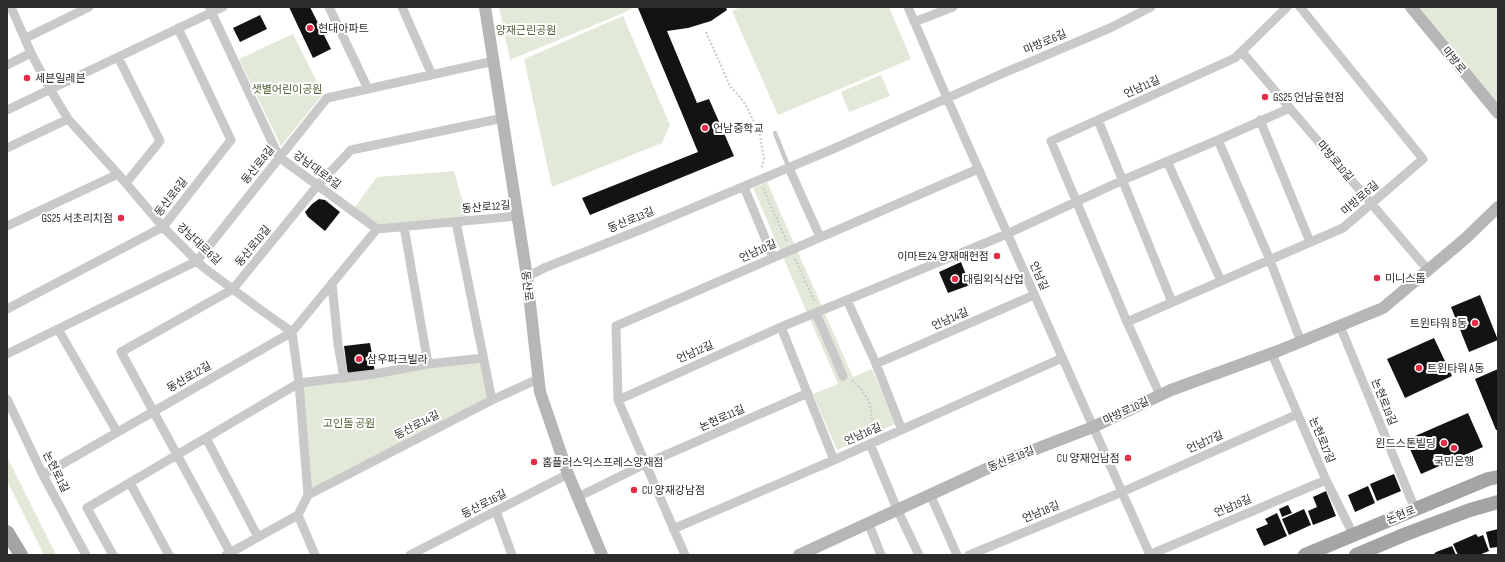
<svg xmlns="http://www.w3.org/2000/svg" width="1505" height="562" viewBox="0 0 1505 562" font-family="'Sofia Sans Condensed','Noto Sans KR',sans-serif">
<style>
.green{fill:#e3e9d9}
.building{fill:#131313}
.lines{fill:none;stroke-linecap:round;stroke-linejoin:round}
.path{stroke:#c9c9c9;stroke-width:2;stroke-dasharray:2 2;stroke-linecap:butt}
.lane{stroke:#c9c9c9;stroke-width:4.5}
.street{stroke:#c9c9c9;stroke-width:9}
.secondary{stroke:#b6b6b6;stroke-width:12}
.primary{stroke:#a4a4a4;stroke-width:14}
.poi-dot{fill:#e22e48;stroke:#fff;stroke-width:1.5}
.labels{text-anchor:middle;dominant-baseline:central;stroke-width:4;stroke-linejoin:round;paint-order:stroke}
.poi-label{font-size:11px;fill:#2c2c2c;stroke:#fff;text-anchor:start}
.park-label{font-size:11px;fill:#52663a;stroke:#fff}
.street-label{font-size:11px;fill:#2c2c2c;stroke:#fff}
</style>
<rect width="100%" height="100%" fill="#fff"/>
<path class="green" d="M 499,7 L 635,7 L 621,14 L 510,60 Z
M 741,7 L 889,7 L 911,59 L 778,115 L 732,11 Z
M 1416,7 L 1498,7 L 1498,107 Z
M 623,16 L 670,125 L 662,143 L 552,187 L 524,59 Z
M 293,34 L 323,94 L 281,146 L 239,59 Z
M 881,75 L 890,96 L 849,112 L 841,92 Z
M 454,171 L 468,221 L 377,229 L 352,211 L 377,177 Z
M 767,182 L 853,377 L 872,369 L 895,424 L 837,450 L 813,394 L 838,384 L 753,188 Z
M 483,358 L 492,400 L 308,495 L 299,383 Z
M 7,457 L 56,555 L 44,555 L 7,481 Z"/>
<path class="building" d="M 289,7 L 310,7 L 331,49 L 313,58 Z
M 640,7 L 726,7 L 727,10 L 711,21 L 688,28 L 667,31 L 697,103 L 709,99 L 734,156 L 590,215 L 582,198 L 698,152 L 638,8 Z
M 260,15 L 267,29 L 240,42 L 233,28 Z
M 319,199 L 325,200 L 340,212 L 325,231 L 308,217 L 305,212 L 312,204 Z
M 961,262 L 970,285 L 948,293 L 939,272 Z
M 1480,295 L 1498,340 L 1469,352 L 1451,307 Z
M 1434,338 L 1452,376 L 1405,398 L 1387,359 Z
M 370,343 L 375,372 L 348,376 L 344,346 Z
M 1498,369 L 1498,430 L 1496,430 L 1475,379 Z
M 1468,413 L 1483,447 L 1421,474 L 1406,440 Z
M 1394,474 L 1401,491 L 1377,501 L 1370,484 Z
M 1368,486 L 1375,503 L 1355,512 L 1348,495 Z
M 1326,491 L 1336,516 L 1313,525 L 1308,511 L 1317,507 L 1313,497 Z
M 1288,505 L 1292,513 L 1282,517 L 1279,509 Z
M 1304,509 L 1311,525 L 1289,535 L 1282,519 Z
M 1277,513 L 1287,536 L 1264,546 L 1256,529 L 1268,524 L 1265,519 Z
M 1498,529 L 1498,547 L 1490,548 L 1486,532 Z
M 1476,534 L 1478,537 L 1483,535 L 1489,551 L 1479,555 L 1458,555 L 1453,544 Z
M 1452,546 L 1456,555 L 1433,555 L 1436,552 Z"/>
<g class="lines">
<path class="path" d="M 706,32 L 730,86 L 744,102 L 759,131 L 764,158 L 762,168
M 763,188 L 787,242
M 795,259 L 815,302
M 852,380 C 871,398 873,407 871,433"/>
<path class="lane" d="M 775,133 L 789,168"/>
<path class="street" d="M 11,7 L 31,53 L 50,89 L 68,119 L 118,174 L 163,227 L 203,267 L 261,310 L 292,332 L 299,383 L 308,495
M 209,7 L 279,157 L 377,229
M 329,7 L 368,89
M 402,7 L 432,75
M 908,7 L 947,98 L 1150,555
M 914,22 L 953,7
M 26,38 L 89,7
M 1242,52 L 1428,270
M 118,57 L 160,141 L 126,183
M 7,65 L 31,53
M 7,110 L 223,7
M 1098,120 L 1172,302
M 1260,120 L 1310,242
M 1218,140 L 1270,260 L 1301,342
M 7,148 L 68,119
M 1167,161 L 1221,281
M 789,168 L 820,237
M 744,187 L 773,257
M 456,222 L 492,400
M 7,226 L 118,174
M 404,227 L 428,364
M 527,277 L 544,268 L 640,230 L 833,149 L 999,75 L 1110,28 L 1151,7
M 332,283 L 338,344 L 344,378
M 847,300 L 876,364 L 902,430
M 7,309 L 163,227 L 231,140 L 178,28
M 816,313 L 843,376
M 1127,322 L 1343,228 L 1423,159 L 1300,7
M 1340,326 L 1415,509
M 781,327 L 834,460
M 58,329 L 117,432
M 7,354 L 197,261 L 327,98 L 494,61
M 1272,354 L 1326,480 L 1353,534
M 876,364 L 1034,295
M 1160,395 L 1127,322 L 1051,141 L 1235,58 L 1287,7
M 7,399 L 43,475 L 86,555
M 618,400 L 781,327 L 1007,234 L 1123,180 L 1218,140 L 1290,108
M 206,438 L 258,537
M 870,444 L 897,509 L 919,555
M 43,475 L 292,332 L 377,229 L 517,216
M 130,483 L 169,555
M 930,494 L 957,555
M 308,495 L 492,400 L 538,379
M 578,497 L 645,464 L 808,393
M 496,511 L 512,555
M 298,515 L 315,555
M 298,515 L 308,495
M 868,522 L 881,555
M 673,529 L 834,460 L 1062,358
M 230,552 L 121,352 L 233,289 L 317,186 L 351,150 L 503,118
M 113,555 L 87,508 L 299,383 L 374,374 L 428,364 L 483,358
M 226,555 L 298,515
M 410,555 L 568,474
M 685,555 L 618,400 L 616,326 L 978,169
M 969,555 L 1122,492 L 1298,414
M 1149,555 L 1326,480"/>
<path class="secondary" d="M 485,7 L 527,277 L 540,392 L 568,474 L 602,555
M 1411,7 L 1498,113
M 799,555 L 997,464 L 1093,427 L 1171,390 L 1278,351 L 1383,308 L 1466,238 L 1498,207"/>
<path class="primary" d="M 7,532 L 21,555
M 1305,555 L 1488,479 L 1498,477
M 1356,555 L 1406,534 L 1470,510 L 1498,502"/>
</g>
<g class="poi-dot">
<circle cx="310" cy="28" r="4"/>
<circle cx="27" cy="78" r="4"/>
<circle cx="1265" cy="97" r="4"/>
<circle cx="705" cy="128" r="4"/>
<circle cx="121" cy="218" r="4"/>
<circle cx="997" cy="256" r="4"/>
<circle cx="1377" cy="278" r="4"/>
<circle cx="955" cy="279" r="4"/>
<circle cx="1475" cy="323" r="4"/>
<circle cx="359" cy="359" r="4"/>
<circle cx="1419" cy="368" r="4"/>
<circle cx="1444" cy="443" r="4"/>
<circle cx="1454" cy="448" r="4"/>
<circle cx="1128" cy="458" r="4"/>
<circle cx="534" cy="462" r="4"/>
<circle cx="634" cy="490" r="4"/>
</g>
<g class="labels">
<g class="poi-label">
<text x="318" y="28">현대아파트</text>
<text x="35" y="78">세븐일레븐</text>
<text x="1273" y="97">GS25 언남윤현점</text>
<text x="713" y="128">언남중학교</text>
<text x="113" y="218" text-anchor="end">GS25 서초리치점</text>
<text x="989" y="256" text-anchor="end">이마트24 양재매헌점</text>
<text x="1385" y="278">미니스톱</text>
<text x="963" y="279">대림외식산업</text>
<text x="1467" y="323" text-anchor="end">트윈타워 B동</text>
<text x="367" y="359">삼우파크빌라</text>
<text x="1427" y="368">트윈타워 A동</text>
<text x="1436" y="443" text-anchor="end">윈드스톤빌딩</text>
<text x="1120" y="458" text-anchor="end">CU 양재언남점</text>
<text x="1454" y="461" text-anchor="middle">국민은행</text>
<text x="542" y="462">홈플러스익스프레스양재점</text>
<text x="642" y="490">CU 양재강남점</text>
</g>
<g class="park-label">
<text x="526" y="30">양재근린공원</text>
<text x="287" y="89">샛별어린이공원</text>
<text x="349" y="423">고인돌 공원</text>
</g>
<g class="street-label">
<text transform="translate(1045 42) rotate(-23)">마방로6길</text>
<text transform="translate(1454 60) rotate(51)">마방로</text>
<text transform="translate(1142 87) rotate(-24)">언남11길</text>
<text transform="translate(1335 161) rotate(50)">마방로10길</text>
<text transform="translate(258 165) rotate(-51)">동산로8길</text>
<text transform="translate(317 170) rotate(36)">강남대로8길</text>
<text transform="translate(171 197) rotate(-52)">동산로6길</text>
<text transform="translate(1360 198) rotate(-41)">마방로6길</text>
<text transform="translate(486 207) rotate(-5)">동산로12길</text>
<text transform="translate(631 220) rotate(-22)">동산로13길</text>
<text transform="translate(199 244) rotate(43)">강남대로6길</text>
<text transform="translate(253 246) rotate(-51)">동산로10길</text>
<text transform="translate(758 251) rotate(-24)">언남10길</text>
<text transform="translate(1039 276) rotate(66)">언남길</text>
<text transform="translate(527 286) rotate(83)">동산로</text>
<text transform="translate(950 319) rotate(-24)">언남14길</text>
<text transform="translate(695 352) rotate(-24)">언남12길</text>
<text transform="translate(189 377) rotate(-30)">동산로12길</text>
<text transform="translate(1384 402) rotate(68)">논현로19길</text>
<text transform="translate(1126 411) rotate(-25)">마방로10길</text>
<text transform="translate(722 418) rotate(-24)">논현로11길</text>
<text transform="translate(417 425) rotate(-27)">동산로14길</text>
<text transform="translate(863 434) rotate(-24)">언남16길</text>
<text transform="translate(1322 440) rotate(67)">논현로17길</text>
<text transform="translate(1205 442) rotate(-24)">언남17길</text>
<text transform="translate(1011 459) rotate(-22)">동산로19길</text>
<text transform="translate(56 472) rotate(63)">논현로1길</text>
<text transform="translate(484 504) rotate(-27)">동산로16길</text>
<text transform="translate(1233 506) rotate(-23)">언남19길</text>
<text transform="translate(1041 512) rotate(-22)">언남18길</text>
<text transform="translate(1401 515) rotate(-22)">논현로</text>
</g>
</g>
<rect width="1505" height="562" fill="none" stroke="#2c2c2c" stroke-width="16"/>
</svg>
